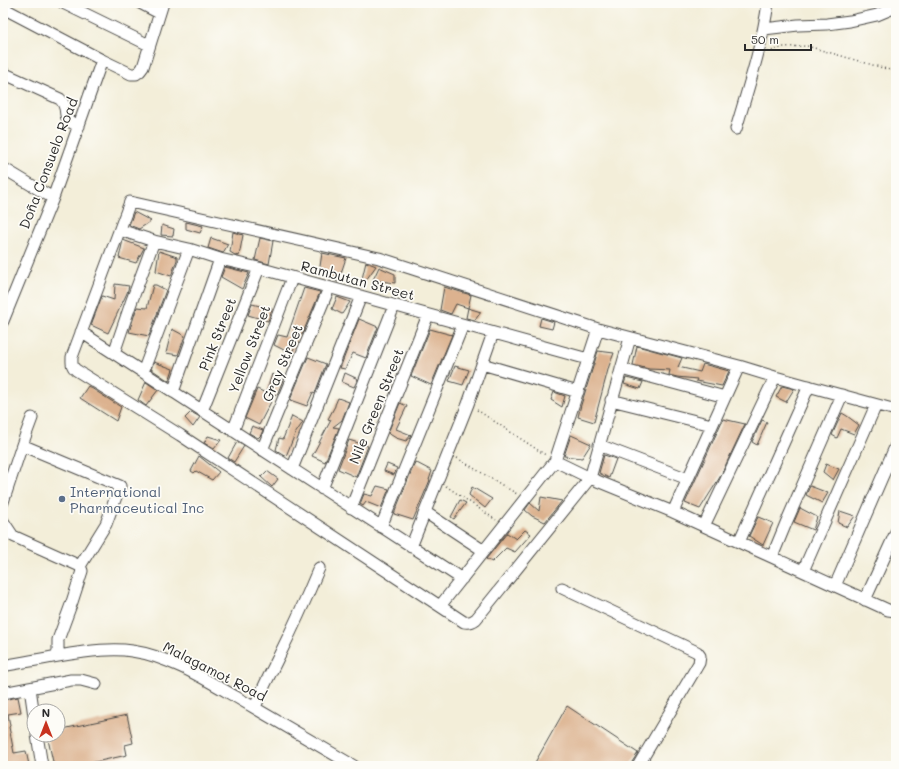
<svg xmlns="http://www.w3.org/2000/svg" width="899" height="769" viewBox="0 0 899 769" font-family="Mali,sans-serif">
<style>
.building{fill:#dcb28f}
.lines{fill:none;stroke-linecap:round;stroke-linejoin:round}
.minor-casing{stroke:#494845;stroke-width:13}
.path{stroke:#494845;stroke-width:1.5;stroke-dasharray:1 3;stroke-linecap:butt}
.minor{stroke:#fff;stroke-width:11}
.service-dot{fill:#5c6f8a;stroke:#fdfcf7;stroke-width:1.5}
.labels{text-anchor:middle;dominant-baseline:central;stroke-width:3.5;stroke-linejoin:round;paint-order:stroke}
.street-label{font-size:14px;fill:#2b2b2b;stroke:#fdfcf7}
.service-label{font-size:14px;fill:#4e5e75;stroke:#fdfcf7;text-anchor:start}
</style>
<rect width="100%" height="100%" fill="#fdfcf7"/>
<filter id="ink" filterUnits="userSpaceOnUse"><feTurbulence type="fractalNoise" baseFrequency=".025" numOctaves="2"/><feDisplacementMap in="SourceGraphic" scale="8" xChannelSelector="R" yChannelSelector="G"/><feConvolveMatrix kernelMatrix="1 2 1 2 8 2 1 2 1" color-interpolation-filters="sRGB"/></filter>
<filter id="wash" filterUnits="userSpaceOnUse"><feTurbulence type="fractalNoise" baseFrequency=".012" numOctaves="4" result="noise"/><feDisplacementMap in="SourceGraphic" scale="16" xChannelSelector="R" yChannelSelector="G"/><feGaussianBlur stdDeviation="0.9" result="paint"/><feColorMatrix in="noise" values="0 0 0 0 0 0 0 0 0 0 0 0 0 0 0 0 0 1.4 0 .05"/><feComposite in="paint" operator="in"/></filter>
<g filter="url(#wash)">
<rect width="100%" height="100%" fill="#f3eed9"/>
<g id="blocks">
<path class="building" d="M 134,212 L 151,221 L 139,229 L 129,225 Z
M 186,222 L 203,226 L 200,233 L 186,229 Z
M 162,225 L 174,229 L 173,236 L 161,235 Z
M 233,232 L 243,235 L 239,256 L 235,255 L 230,252 Z
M 211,238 L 228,244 L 223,253 L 208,248 Z
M 260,238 L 273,241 L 269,264 L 255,260 Z
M 123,240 L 144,248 L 136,263 L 119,258 Z
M 159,251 L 177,257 L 177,260 L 171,276 L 156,271 Z
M 322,253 L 346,258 L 338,282 L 319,273 Z
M 366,262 L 376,266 L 361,287 L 360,287 Z
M 225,267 L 249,273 L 242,289 L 221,277 Z
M 379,267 L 395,274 L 395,283 L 373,280 Z
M 115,284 L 129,286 L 127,293 L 108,333 L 91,325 L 102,296 L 114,300 Z
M 153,285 L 156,285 L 166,290 L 149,336 L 129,332 L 137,307 L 147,308 Z
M 444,287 L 471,295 L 468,308 L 456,304 L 451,314 L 440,310 Z
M 304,288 L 320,292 L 302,335 L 299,334 L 292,354 L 274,345 L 278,335 L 287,337 Z
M 337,297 L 350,302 L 342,314 L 332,309 Z
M 252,304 L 272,309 L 268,321 L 248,315 Z
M 468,308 L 481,312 L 475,320 L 466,318 Z
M 541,318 L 554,322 L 552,329 L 539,326 Z
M 359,319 L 378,327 L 369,350 L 366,358 L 353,353 L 345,369 L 340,368 Z
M 172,329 L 185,336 L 178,355 L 166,353 Z
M 430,329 L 452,335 L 431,385 L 411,376 Z
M 637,346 L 682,358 L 678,367 L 700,372 L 703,364 L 729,371 L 722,386 L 696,381 L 697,379 L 677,377 L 669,375 L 670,370 L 649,369 L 633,365 Z
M 598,351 L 614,353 L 609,366 L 594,422 L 578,417 L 581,405 Z
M 308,357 L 326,364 L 315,393 L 313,392 L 307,406 L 290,400 Z
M 154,362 L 173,369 L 169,381 L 151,369 Z
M 455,366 L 469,370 L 463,385 L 449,381 Z
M 345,373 L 358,379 L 354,387 L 342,382 Z
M 272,374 L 283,380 L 277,395 L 275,394 L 259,425 L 245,418 L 257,389 L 266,393 Z
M 626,378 L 643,382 L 640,389 L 624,384 Z
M 146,382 L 158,390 L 146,406 L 138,400 Z
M 88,386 L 121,407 L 116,421 L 80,398 Z
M 782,386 L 794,389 L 786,402 L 776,397 Z
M 554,392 L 565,396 L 562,407 L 551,400 Z
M 338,398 L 349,402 L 342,420 L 333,427 L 339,428 L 325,462 L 312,456 L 331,420 L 328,419 L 335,406 L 335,405 Z
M 400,403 L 407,406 L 396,429 L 411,435 L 406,441 L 396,438 L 388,433 Z
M 191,412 L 200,417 L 193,427 L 185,418 Z
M 842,413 L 847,416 L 859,425 L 854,434 L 841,429 L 837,438 L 832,435 Z
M 292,416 L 303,422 L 295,434 L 286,456 L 276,450 L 279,438 L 283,439 Z
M 723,419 L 745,424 L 720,477 L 700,509 L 685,503 Z
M 762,420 L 767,422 L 757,445 L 752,442 Z
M 252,426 L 263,430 L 261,435 L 258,438 L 249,433 Z
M 571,435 L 591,444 L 582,458 L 564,456 Z
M 208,436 L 221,440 L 214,449 L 204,443 Z
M 349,440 L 368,446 L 356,477 L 338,469 Z
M 237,442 L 244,446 L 234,462 L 228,458 Z
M 604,455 L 616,459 L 609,478 L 599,473 Z
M 199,456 L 219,472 L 212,480 L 196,471 L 194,473 L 191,471 Z
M 415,462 L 432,471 L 429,480 L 430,480 L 413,520 L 394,514 Z
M 387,464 L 397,468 L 394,475 L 384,471 Z
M 826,464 L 839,469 L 833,480 L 823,472 Z
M 267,471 L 278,479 L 272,487 L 261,477 Z
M 377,486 L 389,489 L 381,508 L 366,502 L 363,506 L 360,504 L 364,494 L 372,496 Z
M 810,486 L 828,493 L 822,503 L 806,495 Z
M 472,487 L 492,499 L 485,508 L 469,495 Z
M 541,497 L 562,501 L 545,522 L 532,516 L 525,510 L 530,503 L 539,511 Z
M 460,500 L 466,503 L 454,519 L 451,517 Z
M 800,508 L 817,517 L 813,530 L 794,522 Z
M 840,511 L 855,516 L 847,527 L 838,523 Z
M 758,517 L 773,523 L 763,545 L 749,536 Z
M 525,530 L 531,534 L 515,552 L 506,548 L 492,562 L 486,559 L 507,533 L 516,539 Z
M 18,697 L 21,712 L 8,714 L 10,726 L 9,727 L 14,753 L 26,751 L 29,765 L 21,766 L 3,766 L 3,700 Z
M 567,706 L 638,753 L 632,762 L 631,766 L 533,766 Z
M 127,715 L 133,743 L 125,745 L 127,755 L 77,766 L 54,766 L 47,735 L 58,735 L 58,730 Z"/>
</g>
</g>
<g filter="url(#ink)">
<use href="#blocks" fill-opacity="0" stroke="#494845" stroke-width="1"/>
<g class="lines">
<defs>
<path id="minor" d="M 63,3 L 149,45
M 140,3 L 159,13
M 3,8 L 102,60 L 127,72 L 131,74 L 136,74 L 140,71 L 143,67 L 163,3
M 764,29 L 798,25 L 827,24 L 850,21 L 877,15 L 896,7
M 3,73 L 60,99 C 72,111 57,118 79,126
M 736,129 C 748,88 762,46 768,3
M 3,168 L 53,198
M 120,230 L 154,241 L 189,249 L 220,259 L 259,268 L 588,359
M 3,321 L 53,198 L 102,60
M 81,332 L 462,579
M 630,338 L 590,478 L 476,619 C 472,622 469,623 464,622 L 180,435 L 76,370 C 71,366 72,363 72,357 L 130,202 L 379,258 L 598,329 L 739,366 L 775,377 L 896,410
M 114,353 L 131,303 L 154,241
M 482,364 L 578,392
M 621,369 L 725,397
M 143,372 L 189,249
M 173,392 L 220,259
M 611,400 L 712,425
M 202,411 L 259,268
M 233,431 L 292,278
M 22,445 L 120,486 L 106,524 L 80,566
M 599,445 L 688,479
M 262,450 L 329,288
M 555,461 L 590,478 L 673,512 L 888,610 L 896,611
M 292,469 L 361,296
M 322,489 L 394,306
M 3,502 L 22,445 L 32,418
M 351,508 L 428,315
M 425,512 L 484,551
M 673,512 L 739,366
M 3,521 L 13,536 L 80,566 L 82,571 L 72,602 L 58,640 L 58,656
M 704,526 L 775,377
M 381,527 L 463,325
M 739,542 L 809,386
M 411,547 L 468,404 L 493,333
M 772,557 L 786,523 L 842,395
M 803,571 L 876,405
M 835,586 L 896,445
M 562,588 L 697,652 L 700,656 L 699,663 L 638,766
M 865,600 L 896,532
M 440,606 L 555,461 L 598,329
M 3,666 C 30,661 56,656 84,652 C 99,650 116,648 132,651 C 168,656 205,679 236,697 C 276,720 315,743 354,766
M 30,688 L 34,716
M 3,693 L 71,680 L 81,680 L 96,684
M 255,708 C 261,690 270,675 278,658 C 293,628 306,599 319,568
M 37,735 L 42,766"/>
</defs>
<use href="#minor" class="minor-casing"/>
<path class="path" d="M 768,52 L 784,47 L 807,46 L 890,70 L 896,71
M 477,410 L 547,456
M 457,458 L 517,494
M 446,486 L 496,520"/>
<use href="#minor" class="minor"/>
</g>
</g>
<circle class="service-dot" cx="62" cy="499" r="4"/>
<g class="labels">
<g class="street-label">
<text transform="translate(48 163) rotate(-69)">Doña Consuelo Road</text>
<text transform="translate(358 280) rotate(15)">Rambutan Street</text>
<text transform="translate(217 334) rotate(-68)">Pink Street</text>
<text transform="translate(249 349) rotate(-69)">Yellow Street</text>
<text transform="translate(282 363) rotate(-67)">Gray Street</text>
<text transform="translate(376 406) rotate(-68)">Nile Green Street</text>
<text transform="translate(215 671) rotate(27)">Malagamot Road</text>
</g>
<g class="service-label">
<text x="70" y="491">International<tspan x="70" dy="16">Pharmaceutical Inc</tspan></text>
</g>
</g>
<rect width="899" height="769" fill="none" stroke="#fdfcf7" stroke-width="16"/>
<g transform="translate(46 723)"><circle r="19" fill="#fdfcf7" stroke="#a9a8a5"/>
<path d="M0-3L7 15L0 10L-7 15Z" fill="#c8321e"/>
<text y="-6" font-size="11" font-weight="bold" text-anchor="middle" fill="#2b2b2b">N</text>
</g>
<path d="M745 44v6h66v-6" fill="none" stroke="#2b2b2b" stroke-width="2"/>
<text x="751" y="44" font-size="12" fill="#2b2b2b" stroke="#fdfcf7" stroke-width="3" paint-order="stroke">50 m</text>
</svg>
